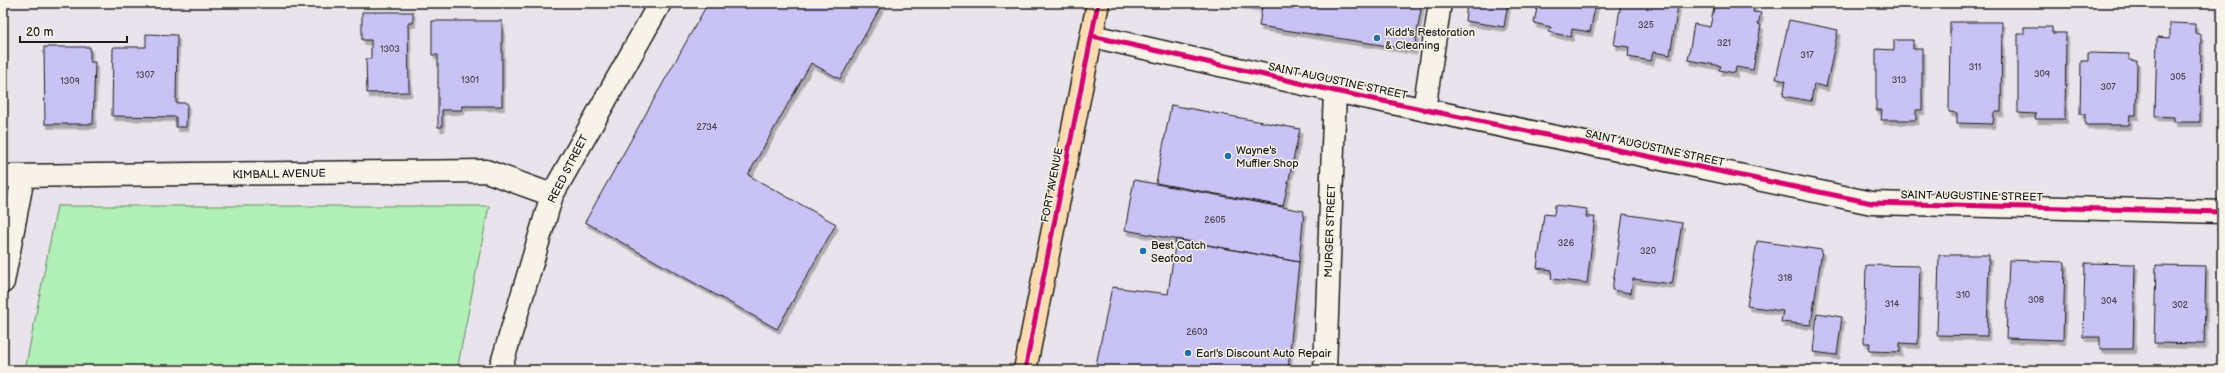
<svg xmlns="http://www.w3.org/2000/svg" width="2225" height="373" viewBox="0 0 2225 373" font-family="'Balsamiq Sans',sans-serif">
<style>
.green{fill:#b1f0b7;stroke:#66866a}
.building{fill:#c9c2f4;stroke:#1c1c1c;filter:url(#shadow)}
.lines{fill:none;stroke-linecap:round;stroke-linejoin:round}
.minor-casing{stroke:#1c1c1c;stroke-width:25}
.major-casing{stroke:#1c1c1c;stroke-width:25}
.minor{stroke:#f7f3e8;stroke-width:22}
.major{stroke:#fedbac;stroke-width:22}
.cycleway-casing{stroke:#f7f3e8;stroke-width:8}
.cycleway{stroke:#d6006c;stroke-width:5}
.poi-dot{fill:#1f6fb2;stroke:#f7f3e8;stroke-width:1.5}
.labels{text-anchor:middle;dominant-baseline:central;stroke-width:3;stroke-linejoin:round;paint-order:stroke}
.number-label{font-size:9px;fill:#474652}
.poi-label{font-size:11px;fill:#1c1c1c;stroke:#f7f3e8;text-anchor:start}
.street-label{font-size:11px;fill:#1c1c1c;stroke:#f7f3e8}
</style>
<defs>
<filter id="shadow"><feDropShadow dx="2.5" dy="4.5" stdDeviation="0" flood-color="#0004"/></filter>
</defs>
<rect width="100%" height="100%" fill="#e9e4ec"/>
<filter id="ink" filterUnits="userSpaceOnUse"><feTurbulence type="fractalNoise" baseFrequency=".025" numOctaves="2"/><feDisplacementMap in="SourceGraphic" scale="8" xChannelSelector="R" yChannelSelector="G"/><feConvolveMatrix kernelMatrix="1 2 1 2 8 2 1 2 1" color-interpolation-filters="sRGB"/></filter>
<g filter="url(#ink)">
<path class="green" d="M 57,206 L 489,206 L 457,370 L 25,370 Z"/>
<path class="building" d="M 708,3 L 883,3 L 840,79 L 811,63 L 748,175 L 836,224 L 777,329 L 585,222 Z
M 1234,3 L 1422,3 L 1414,50 L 1259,26 L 1262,7 Z
M 1467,3 L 1508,3 L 1504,27 L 1465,21 Z
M 1538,3 L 1596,3 L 1590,32 L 1572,29 L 1571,37 L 1548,32 L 1551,27 L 1534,23 Z
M 1621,3 L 1659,3 L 1678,6 L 1670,55 L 1653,52 L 1651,61 L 1628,57 L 1629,47 L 1614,45 Z
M 1715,3 L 1755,3 L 1753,12 L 1761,13 L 1758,24 L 1761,25 L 1753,70 L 1736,67 L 1735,73 L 1719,70 L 1721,66 L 1688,60 L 1694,24 L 1710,27 Z
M 362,12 L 413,12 L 413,23 L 408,23 L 409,92 L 367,93 L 366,59 L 371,59 L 371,40 L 362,40 Z
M 1789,20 L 1838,30 L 1826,87 L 1814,84 L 1811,101 L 1783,96 L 1786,81 L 1776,79 Z
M 432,21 L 502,21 L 502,106 L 462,106 L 462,110 L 442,110 L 442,127 L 438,127 L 438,55 L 432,55 Z
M 1950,22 L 2002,22 L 2001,112 L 1994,112 L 1993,124 L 1957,123 L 1957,113 L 1949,112 Z
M 2170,23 L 2195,24 L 2195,33 L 2201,35 L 2200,122 L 2174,122 L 2174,117 L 2155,116 L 2157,37 L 2170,38 Z
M 2024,27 L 2052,27 L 2052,33 L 2066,33 L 2065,119 L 2035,119 L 2036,114 L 2018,113 L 2018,34 L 2024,34 Z
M 146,34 L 177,35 L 176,103 L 187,103 L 186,127 L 176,127 L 176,117 L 112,116 L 113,47 L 146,47 Z
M 1894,40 L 1913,40 L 1913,49 L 1922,49 L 1922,110 L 1916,110 L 1916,120 L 1881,120 L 1882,110 L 1876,110 L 1876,49 L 1894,50 Z
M 44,47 L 90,47 L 90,62 L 95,62 L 93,124 L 45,124 Z
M 2088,53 L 2129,54 L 2129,60 L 2137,61 L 2136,115 L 2130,115 L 2129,125 L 2085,125 L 2085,114 L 2080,114 L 2081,61 L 2088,61 Z
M 1171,105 L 1300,129 L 1283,206 L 1156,183 Z
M 1134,180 L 1304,211 L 1299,262 L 1125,230 Z
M 1555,205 L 1587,209 L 1586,217 L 1595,217 L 1587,283 L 1551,279 L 1552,270 L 1537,268 L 1544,214 L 1554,215 Z
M 1623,214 L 1682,223 L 1672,284 L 1633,279 L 1631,293 L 1612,290 Z
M 1176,239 L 1299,262 L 1288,370 L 1095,370 L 1112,287 L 1168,294 Z
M 1757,241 L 1822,250 L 1811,325 L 1781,322 L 1783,311 L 1747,306 Z
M 1939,255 L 1989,255 L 1987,336 L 1937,335 Z
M 2009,260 L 2065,262 L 2063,340 L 2006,338 Z
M 2085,263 L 2135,264 L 2133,349 L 2100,349 L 2100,337 L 2083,337 Z
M 1866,265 L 1920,266 L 1918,344 L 1900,343 L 1900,352 L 1869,351 L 1870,343 L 1864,343 Z
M 2156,265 L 2206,266 L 2204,344 L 2154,343 Z
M 1817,313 L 1842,317 L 1837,355 L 1813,352 Z"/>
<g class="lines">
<defs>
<path id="minor" d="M 1092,36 L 1335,91 L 1872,203 L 2222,212
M 1424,110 L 1440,3
M 3,176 L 486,171 L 552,195
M 3,282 L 23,177
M 500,370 L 552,195 L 660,3
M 1325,370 L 1335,91"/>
<path id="major" d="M 1025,370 L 1098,3"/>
</defs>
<use href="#minor" class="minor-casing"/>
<use href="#major" class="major-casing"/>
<use href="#minor" class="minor"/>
<use href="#major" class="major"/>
<defs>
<path id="cycleway" d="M 1092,36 L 1335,91 L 1872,203 L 2222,212
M 1025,370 L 1098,3"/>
</defs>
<use href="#cycleway" class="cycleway-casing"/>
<use href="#cycleway" class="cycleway"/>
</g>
</g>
<g class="poi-dot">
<circle cx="1377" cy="38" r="4"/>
<circle cx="1228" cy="156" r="4"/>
<circle cx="1143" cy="251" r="4"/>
<circle cx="1188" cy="353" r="4"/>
</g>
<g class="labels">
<g class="number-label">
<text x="1646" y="25">325</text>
<text x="1724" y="43">321</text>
<text x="390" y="49">1303</text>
<text x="1807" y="55">317</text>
<text x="1975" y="67">311</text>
<text x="2042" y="74">309</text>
<text x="145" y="75">1307</text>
<text x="2178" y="77">305</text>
<text x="470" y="80">1301</text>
<text x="1899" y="80">313</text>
<text x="70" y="81">1309</text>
<text x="2108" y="87">307</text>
<text x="707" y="127">2734</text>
<text x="1215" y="220">2605</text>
<text x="1566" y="243">326</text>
<text x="1648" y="251">320</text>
<text x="1785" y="278">318</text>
<text x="1963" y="295">310</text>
<text x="2036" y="300">308</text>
<text x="2109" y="301">304</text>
<text x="1892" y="304">314</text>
<text x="2180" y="305">302</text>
<text x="1197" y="332">2603</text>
</g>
<g class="poi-label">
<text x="1385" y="32">Kidd's Restoration<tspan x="1385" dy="13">&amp; Cleaning</tspan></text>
<text x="1236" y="150">Wayne's<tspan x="1236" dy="13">Muffler Shop</tspan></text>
<text x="1151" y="245">Best Catch<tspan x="1151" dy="13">Seafood</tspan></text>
<text x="1196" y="353">Earl's Discount Auto Repair</text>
</g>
<g class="street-label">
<text transform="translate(1338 81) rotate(12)">SAINT AUGUSTINE STREET</text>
<text transform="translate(1655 148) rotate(12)">SAINT AUGUSTINE STREET</text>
<text transform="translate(568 169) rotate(-63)">REED STREET</text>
<text transform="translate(279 174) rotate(-1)">KIMBALL AVENUE</text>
<text transform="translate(1052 185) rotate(-79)">FORT AVENUE</text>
<text transform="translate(1972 196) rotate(1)">SAINT AUGUSTINE STREET</text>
<text transform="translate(1330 231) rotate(-88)">MURGER STREET</text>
</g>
</g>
<rect width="2225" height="373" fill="none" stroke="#f7f3e8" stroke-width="16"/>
<rect x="8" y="8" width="2209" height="357" fill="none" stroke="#1c1c1c" stroke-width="1.5" filter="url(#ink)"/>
<path d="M20 36v6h107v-6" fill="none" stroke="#1c1c1c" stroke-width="2"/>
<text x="26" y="36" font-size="12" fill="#1c1c1c" stroke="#f7f3e8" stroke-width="3" paint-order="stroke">20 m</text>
</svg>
